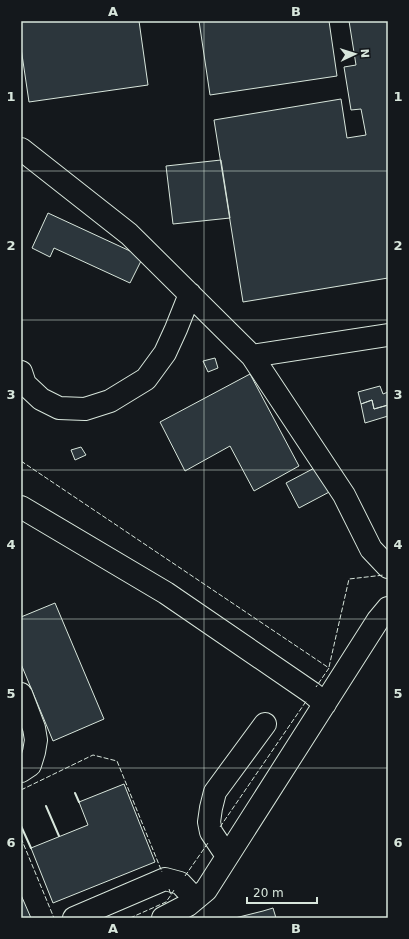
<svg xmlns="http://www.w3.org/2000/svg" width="409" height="939" viewBox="0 0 409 939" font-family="'DejaVu Sans',sans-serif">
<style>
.building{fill:#2c363c;stroke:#d8e6dc}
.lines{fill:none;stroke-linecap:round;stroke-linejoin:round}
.minor-casing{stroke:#d8e6dc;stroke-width:24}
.minor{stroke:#14181c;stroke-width:22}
.fence{stroke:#d8e6dc;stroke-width:1;stroke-dasharray:5 2;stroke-linecap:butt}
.wall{stroke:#d8e6dc;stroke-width:2}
.grid{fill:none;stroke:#d8e6dc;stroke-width:1;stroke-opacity:0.55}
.neatline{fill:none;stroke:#d8e6dc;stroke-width:1.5}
.grid-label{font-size:13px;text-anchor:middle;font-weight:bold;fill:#d8e6dc}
</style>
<rect width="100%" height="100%" fill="#14181c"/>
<path class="building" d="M 21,21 L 139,21 L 148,85 L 29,102 L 21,48 Z
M 199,21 L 329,21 L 337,76 L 210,95 Z
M 349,21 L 388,21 L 388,278 L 243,302 L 214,120 L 341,99 L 347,138 L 366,135 L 361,109 L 351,110 L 344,67 L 356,65 Z
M 221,160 L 230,218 L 173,224 L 166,166 Z
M 48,213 L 143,257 L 130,283 L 54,248 L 50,257 L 32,248 Z
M 215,358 L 218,368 L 208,372 L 203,361 Z
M 250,374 L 299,466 L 254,491 L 230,446 L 185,471 L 160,422 Z
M 380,386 L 383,394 L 388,392 L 388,405 L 374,409 L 372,400 L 361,404 L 358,392 Z
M 372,400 L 374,409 L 388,405 L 388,416 L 365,423 L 361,404 Z
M 81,447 L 86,455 L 75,460 L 71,450 Z
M 320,465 L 333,490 L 299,508 L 286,483 Z
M 55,603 L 104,719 L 53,741 L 21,664 L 21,617 Z
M 124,784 L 155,862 L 53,903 L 31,848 L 88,825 L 79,802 Z
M 21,895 L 31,918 L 21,918 Z
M 273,908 L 276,918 L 235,918 L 263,911 Z"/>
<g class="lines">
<defs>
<path id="minor" d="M 21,149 L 129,234 L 252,356 L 344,495 L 371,549 L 388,567
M 252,356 L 388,335
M 21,372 L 25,384 L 41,399 L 59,408 L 85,409 L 110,401 L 146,379 L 165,353 L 176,329 L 190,294
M 21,507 L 166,593 L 312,693 L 325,704
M 21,694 L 34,728 L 36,740 L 34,752 L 30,765 L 21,771
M 227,856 L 211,832 L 209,822 L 211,808 L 215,792 L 265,724
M 74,918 L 165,879 L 180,883 L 195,899
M 163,918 L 188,905 L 206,890 L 378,620 L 388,608"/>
</defs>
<use href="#minor" class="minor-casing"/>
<use href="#minor" class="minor"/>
<path class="fence" d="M 21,461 L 329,668 L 316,687
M 329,667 L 349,579 L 384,575
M 21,790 L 93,755 L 117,761 L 162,872
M 220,827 L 307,700
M 21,838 L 54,918
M 185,876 L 208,843
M 169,889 L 171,895 L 174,890
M 130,918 L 166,902 L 171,895 L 171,894"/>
<path class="wall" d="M 75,793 L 79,802
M 46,806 L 59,836
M 21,826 L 31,848"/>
</g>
<path class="grid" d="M 204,21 L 204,918M 21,171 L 388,171M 21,320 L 388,320M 21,470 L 388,470M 21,619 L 388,619M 21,768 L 388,768"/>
<rect width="409" height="939" fill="none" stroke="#14181c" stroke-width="44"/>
<g transform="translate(355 54) rotate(86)" stroke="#14181c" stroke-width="3" paint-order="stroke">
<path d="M0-3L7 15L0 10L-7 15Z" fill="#d8e6dc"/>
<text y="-6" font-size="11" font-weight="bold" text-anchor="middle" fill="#d8e6dc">N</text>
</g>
<path d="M247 897v6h70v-6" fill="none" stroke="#d8e6dc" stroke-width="2"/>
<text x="253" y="897" font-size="12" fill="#d8e6dc" stroke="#14181c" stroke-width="3" paint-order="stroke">20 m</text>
<rect x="22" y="22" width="365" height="895" class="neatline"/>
<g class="grid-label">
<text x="113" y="16">A</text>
<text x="296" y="16">B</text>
<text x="11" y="101">1</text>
<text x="398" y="101">1</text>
<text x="11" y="250">2</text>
<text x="398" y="250">2</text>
<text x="11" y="399">3</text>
<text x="398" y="399">3</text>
<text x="11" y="549">4</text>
<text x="398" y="549">4</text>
<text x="11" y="698">5</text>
<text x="398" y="698">5</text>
<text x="11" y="847">6</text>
<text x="398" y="847">6</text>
<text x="113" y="933">A</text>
<text x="296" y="933">B</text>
</g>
</svg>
